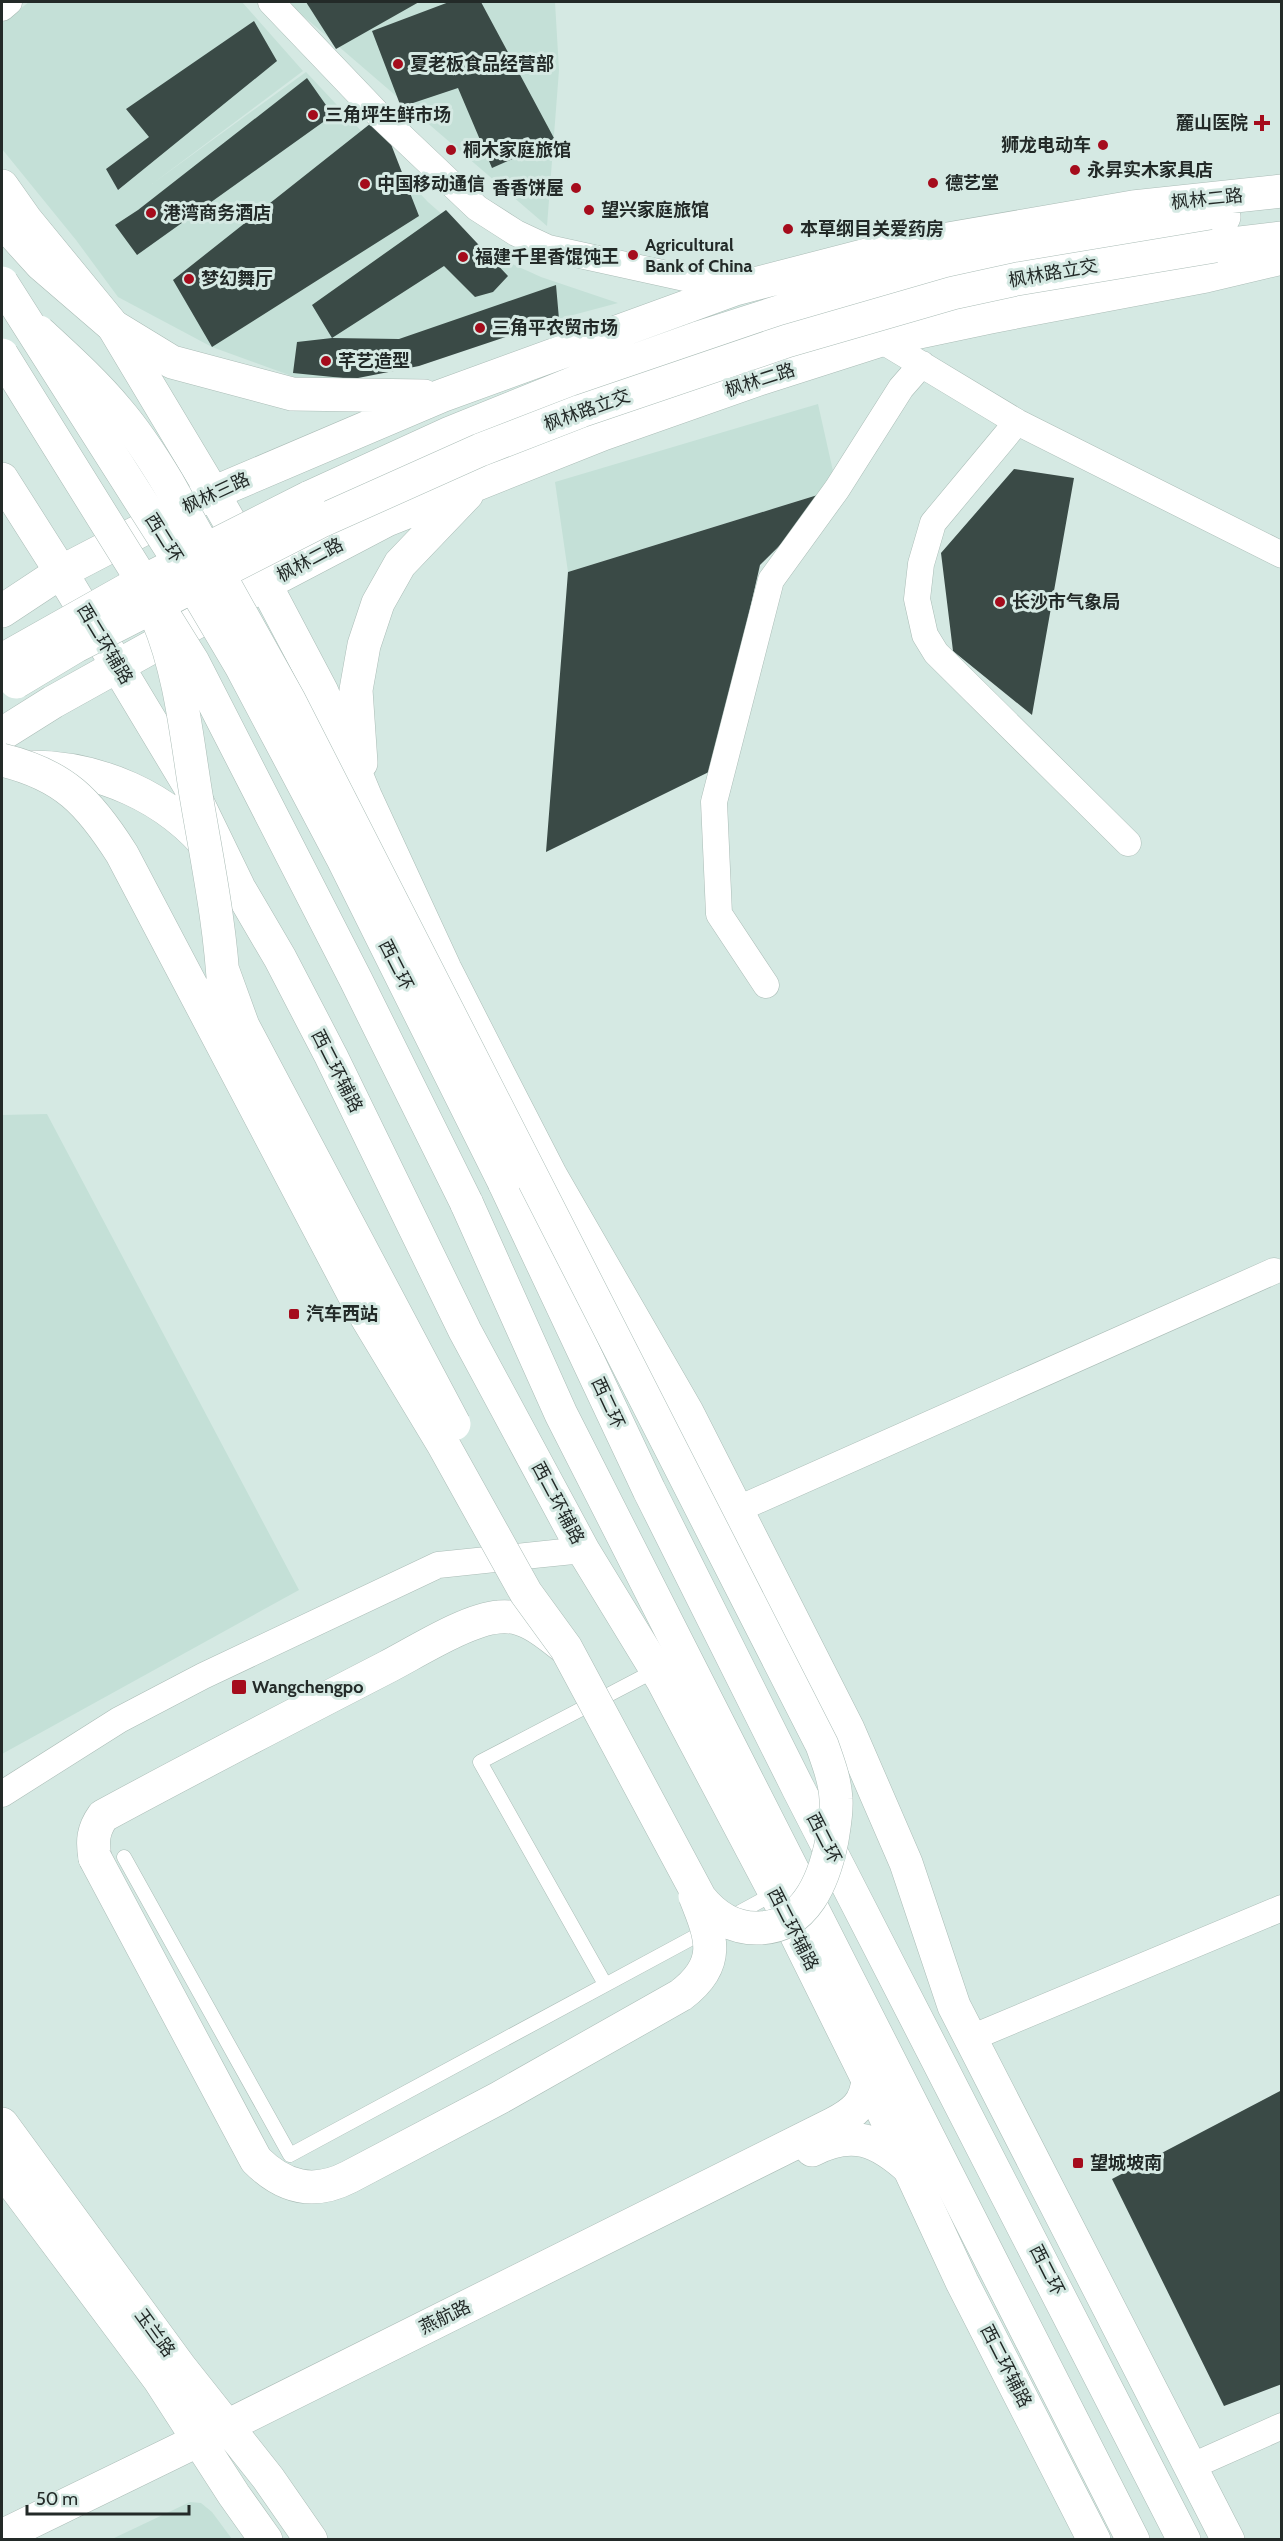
<svg xmlns="http://www.w3.org/2000/svg" width="1283" height="2541" viewBox="0 0 1283 2541" font-family="Cabin,'Noto Sans SC',sans-serif">
<style>
.built{fill:#c4e0d7}
.building{fill:#3a4a46}
.lines{fill:none;stroke-linecap:round;stroke-linejoin:round}
.lane-casing{stroke:#aabcb6;stroke-width:15}
.street-casing{stroke:#aabcb6;stroke-width:27}
.secondary-casing{stroke:#aabcb6;stroke-width:34}
.primary-casing{stroke:#aabcb6;stroke-width:34}
.highway-casing{stroke:#aabcb6;stroke-width:34}
.lane{stroke:#fff;stroke-width:14}
.street{stroke:#fff;stroke-width:26}
.secondary{stroke:#fff;stroke-width:33}
.primary{stroke:#fff;stroke-width:33}
.highway{stroke:#fff;stroke-width:33}
.secondary-bridge-casing{stroke:#aabcb6;stroke-width:34;stroke-linecap:butt}
.primary-bridge-casing{stroke:#aabcb6;stroke-width:34;stroke-linecap:butt}
.highway-bridge-casing{stroke:#aabcb6;stroke-width:34;stroke-linecap:butt}
.secondary-bridge{stroke:#fff;stroke-width:33}
.primary-bridge{stroke:#fff;stroke-width:33}
.highway-bridge{stroke:#fff;stroke-width:33}
.poi-dot{fill:#a50c1c;stroke:#d5e9e3;stroke-width:2}
.labels{text-anchor:middle;dominant-baseline:central;stroke-width:6;stroke-linejoin:round;paint-order:stroke}
.poi-label{font-size:18px;font-weight:bold;fill:#232a28;stroke:#d5e9e3;text-anchor:start}
.street-label{font-size:18px;fill:#232a28;stroke:#d5e9e3}
</style>
<rect width="100%" height="100%" fill="#d5e9e3"/>
<path class="built" d="M 29,2 L 242,2 L 303,71 L 152,184 L 306,72 L 428,202 L 484,251 L 541,277 L 618,303 L 314,384 L 212,347 L 118,297 L 76,240 L 2,149 L 2,23 Z
M 287,2 L 555,2 L 559,70 L 547,226 Z
M 818,404 L 837,489 L 568,572 L 555,482 Z
M 47,1114 L 299,1590 L 2,1754 L 2,1115 Z
M 190,2502 L 201,2503 L 212,2512 L 232,2539 L 112,2539 Z"/>
<path class="building" d="M 306,2 L 419,2 L 336,49 Z
M 449,2 L 481,2 L 555,140 L 492,168 L 458,88 L 401,107 L 372,31 Z
M 254,21 L 277,61 L 118,190 L 106,169 L 149,137 L 126,109 Z
M 307,78 L 333,115 L 137,255 L 115,225 L 138,210 Z
M 380,116 L 419,216 L 212,347 L 173,280 Z
M 446,210 L 508,276 L 493,292 L 475,297 L 444,266 L 332,338 L 312,305 Z
M 556,285 L 559,319 L 419,366 L 353,379 L 293,373 L 297,342 L 332,338 L 399,339 Z
M 1014,469 L 1074,478 L 1032,715 L 953,651 L 941,553 Z
M 837,489 L 760,565 L 738,662 L 719,767 L 546,852 L 568,572 Z
M 1282,2090 L 1282,2384 L 1224,2406 L 1112,2179 Z"/>
<g class="lines">
<defs>
<path id="lane" d="M 124,1857 L 290,2155 L 707,1930
M 729,1918 L 775,1893
M 605,1984 L 480,1762 L 656,1670"/>
<path id="street" d="M 271,2 L 380,116 L 477,208 L 516,233 L 548,248 L 735,289
M 2,8 L 9,2
M 881,340 L 1017,422 L 1282,555
M 1017,422 L 933,523 L 921,564 L 917,599 L 925,635 L 936,653 L 1128,843
M 766,985 L 719,914 L 714,802 L 771,580 L 837,489 L 901,388 L 922,364
M 736,1510 L 1274,1271
M 2,1794 L 119,1720 L 203,1676 L 438,1565 L 583,1550
M 971,2038 L 1282,1908
M 1190,2467 L 1282,2426"/>
<path id="secondary" d="M 2,186 L 26,220 L 113,326 L 213,493
M 2,479 L 61,572
M 95,1858 C 92,1841 93,1830 103,1816 C 197,1765 292,1716 387,1667 C 416,1652 468,1619 499,1617 C 525,1614 545,1632 564,1647
M 2,2124 L 180,2367 L 268,2478 L 311,2540
M 812,2150 C 853,2129 878,2140 910,2169
M 2,2169 L 159,2379 L 234,2495 L 266,2540
M 2,2536 L 199,2440 L 833,2124 C 854,2113 866,2104 868,2079"/>
<path id="primary" d="M 1215,246 L 1282,238
M 113,326 L 172,362 L 292,394 L 424,396
M 213,493 L 265,584 L 322,692 L 366,798 L 445,969 L 499,1075 L 551,1176 L 687,1412 L 848,1729 L 906,1863 L 954,2006 L 1228,2540
M 308,498 L 450,433 L 586,378 L 698,338 L 807,303 L 948,263 L 1224,217
M 61,572 L 189,785 L 239,888 L 280,958 L 331,1056 L 465,1331 L 583,1550 L 663,1681 L 781,1904 L 872,2088 L 962,2282 L 1094,2540
M 2,611 L 61,572 L 213,493 L 441,396 L 735,289 L 890,249 L 1133,207 L 1282,191
M 2,734 L 53,702 L 265,584 L 387,520 L 603,434 L 759,379 L 881,340 L 990,317 L 1206,276 L 1282,258
M 361,763 L 356,690 L 364,645 L 378,603 L 400,564 L 467,494
M 27,767 C 98,766 169,797 213,853"/>
<path id="highway" d="M 2,221 L 41,264 L 113,326
M 504,1182 L 649,1490 L 799,1790 L 1184,2540
M 466,1202 L 561,1414 L 1133,2540"/>
</defs>
<use href="#lane" class="lane-casing"/>
<use href="#street" class="street-casing"/>
<use href="#secondary" class="secondary-casing"/>
<use href="#primary" class="primary-casing"/>
<use href="#highway" class="highway-casing"/>
<use href="#lane" class="lane"/>
<use href="#street" class="street"/>
<use href="#secondary" class="secondary"/>
<use href="#primary" class="primary"/>
<use href="#highway" class="highway"/>
<defs>
<path id="secondary-bridge" d="M 157,617 C 181,674 186,734 196,795 C 207,860 221,927 224,994
M 2,760 C 64,775 89,802 122,854 L 361,1308 L 443,1444 L 526,1593 L 566,1648 L 700,1898 C 715,1917 734,1929 759,1928 C 806,1927 824,1880 832,1840 C 834,1827 837,1812 836,1799 C 835,1780 828,1762 822,1745 L 289,700 L 168,483 C 153,458 137,433 118,411 C 94,382 66,357 39,332
M 223,971 L 243,1026 L 454,1424
M 95,1858 L 256,2160 C 284,2188 314,2195 349,2177 L 499,2098 L 681,1995 C 722,1964 712,1938 695,1896"/>
<path id="primary-bridge" d="M 2,660 L 132,587 L 308,498
M 16,682 L 76,646 L 319,522 L 480,450 L 581,411 L 787,341 L 953,293 L 1017,279 L 1215,246"/>
<path id="highway-bridge" d="M 2,283 L 180,563 L 241,666 L 342,857 L 504,1182
M 2,355 L 193,662 L 356,980 L 466,1202"/>
</defs>
<use href="#secondary-bridge" class="secondary-bridge-casing"/>
<use href="#primary-bridge" class="primary-bridge-casing"/>
<use href="#highway-bridge" class="highway-bridge-casing"/>
<use href="#secondary-bridge" class="secondary-bridge"/>
<use href="#primary-bridge" class="primary-bridge"/>
<use href="#highway-bridge" class="highway-bridge"/>
</g>
<g class="poi-dot">
<circle cx="398" cy="64" r="6"/>
<circle cx="313" cy="115" r="6"/>
<path d="M1259 114h6v6h6v6h-6v6h-6v-6h-6v-6h6z"/>
<circle cx="1103" cy="145" r="6"/>
<circle cx="451" cy="150" r="6"/>
<circle cx="1075" cy="170" r="6"/>
<circle cx="933" cy="183" r="6"/>
<circle cx="365" cy="184" r="6"/>
<circle cx="576" cy="188" r="6"/>
<circle cx="589" cy="210" r="6"/>
<circle cx="151" cy="213" r="6"/>
<circle cx="788" cy="229" r="6"/>
<circle cx="633" cy="255" r="6"/>
<circle cx="463" cy="257" r="6"/>
<circle cx="189" cy="279" r="6"/>
<circle cx="480" cy="328" r="6"/>
<circle cx="326" cy="361" r="6"/>
<circle cx="1000" cy="602" r="6"/>
<rect x="288" y="1308" width="12" height="12" rx="3"/>
<rect x="231" y="1679" width="16" height="16" rx="3"/>
<rect x="1072" y="2157" width="12" height="12" rx="3"/>
</g>
<g class="labels">
<g class="poi-label">
<text x="410" y="64">夏老板食品经营部</text>
<text x="325" y="115">三角坪生鲜市场</text>
<text x="1248" y="123" text-anchor="end">麓山医院</text>
<text x="1091" y="145" text-anchor="end">狮龙电动车</text>
<text x="463" y="150">桐木家庭旅馆</text>
<text x="1087" y="170">永昇实木家具店</text>
<text x="945" y="183">德艺堂</text>
<text x="377" y="184">中国移动通信</text>
<text x="564" y="188" text-anchor="end">香香饼屋</text>
<text x="601" y="210">望兴家庭旅馆</text>
<text x="163" y="213">港湾商务酒店</text>
<text x="800" y="229">本草纲目关爱药房</text>
<text x="645" y="245">Agricultural<tspan x="645" dy="21">Bank of China</tspan></text>
<text x="475" y="257">福建千里香馄饨王</text>
<text x="201" y="279">梦幻舞厅</text>
<text x="492" y="328">三角平农贸市场</text>
<text x="338" y="361">芊艺造型</text>
<text x="1012" y="602">长沙市气象局</text>
<text x="306" y="1314">汽车西站</text>
<text x="252" y="1687">Wangchengpo</text>
<text x="1090" y="2163">望城坡南</text>
</g>
<g class="street-label">
<text transform="translate(1207 199) rotate(-6)">枫林二路</text>
<text transform="translate(1053 273) rotate(-10)">枫林路立交</text>
<text transform="translate(760 380) rotate(-18)">枫林二路</text>
<text transform="translate(587 410) rotate(-20)">枫林路立交</text>
<text transform="translate(216 493) rotate(-25)">枫林三路</text>
<text transform="translate(164 538) rotate(58)">西二环</text>
<text transform="translate(310 560) rotate(-28)">枫林二路</text>
<text transform="translate(105 644) rotate(59)">西二环辅路</text>
<text transform="translate(396 965) rotate(63)">西二环</text>
<text transform="translate(337 1071) rotate(63)">西二环辅路</text>
<text transform="translate(608 1403) rotate(65)">西二环</text>
<text transform="translate(558 1503) rotate(62)">西二环辅路</text>
<text transform="translate(824 1838) rotate(63)">西二环</text>
<text transform="translate(793 1929) rotate(63)">西二环辅路</text>
<text transform="translate(1047 2270) rotate(63)">西二环</text>
<text transform="translate(445 2317) rotate(-26)">燕航路</text>
<text transform="translate(155 2333) rotate(54)">玉兰路</text>
<text transform="translate(1006 2366) rotate(63)">西二环辅路</text>
</g>
</g>
<rect width="1283" height="2541" fill="none" stroke="#232a28" stroke-width="6"/>
<path d="M27 2505v9h162v-9" fill="none" stroke="#232a28" stroke-width="3"/>
<text x="36" y="2505" font-size="18" fill="#232a28" stroke="#d5e9e3" stroke-width="4.5" paint-order="stroke">50 m</text>
</svg>
